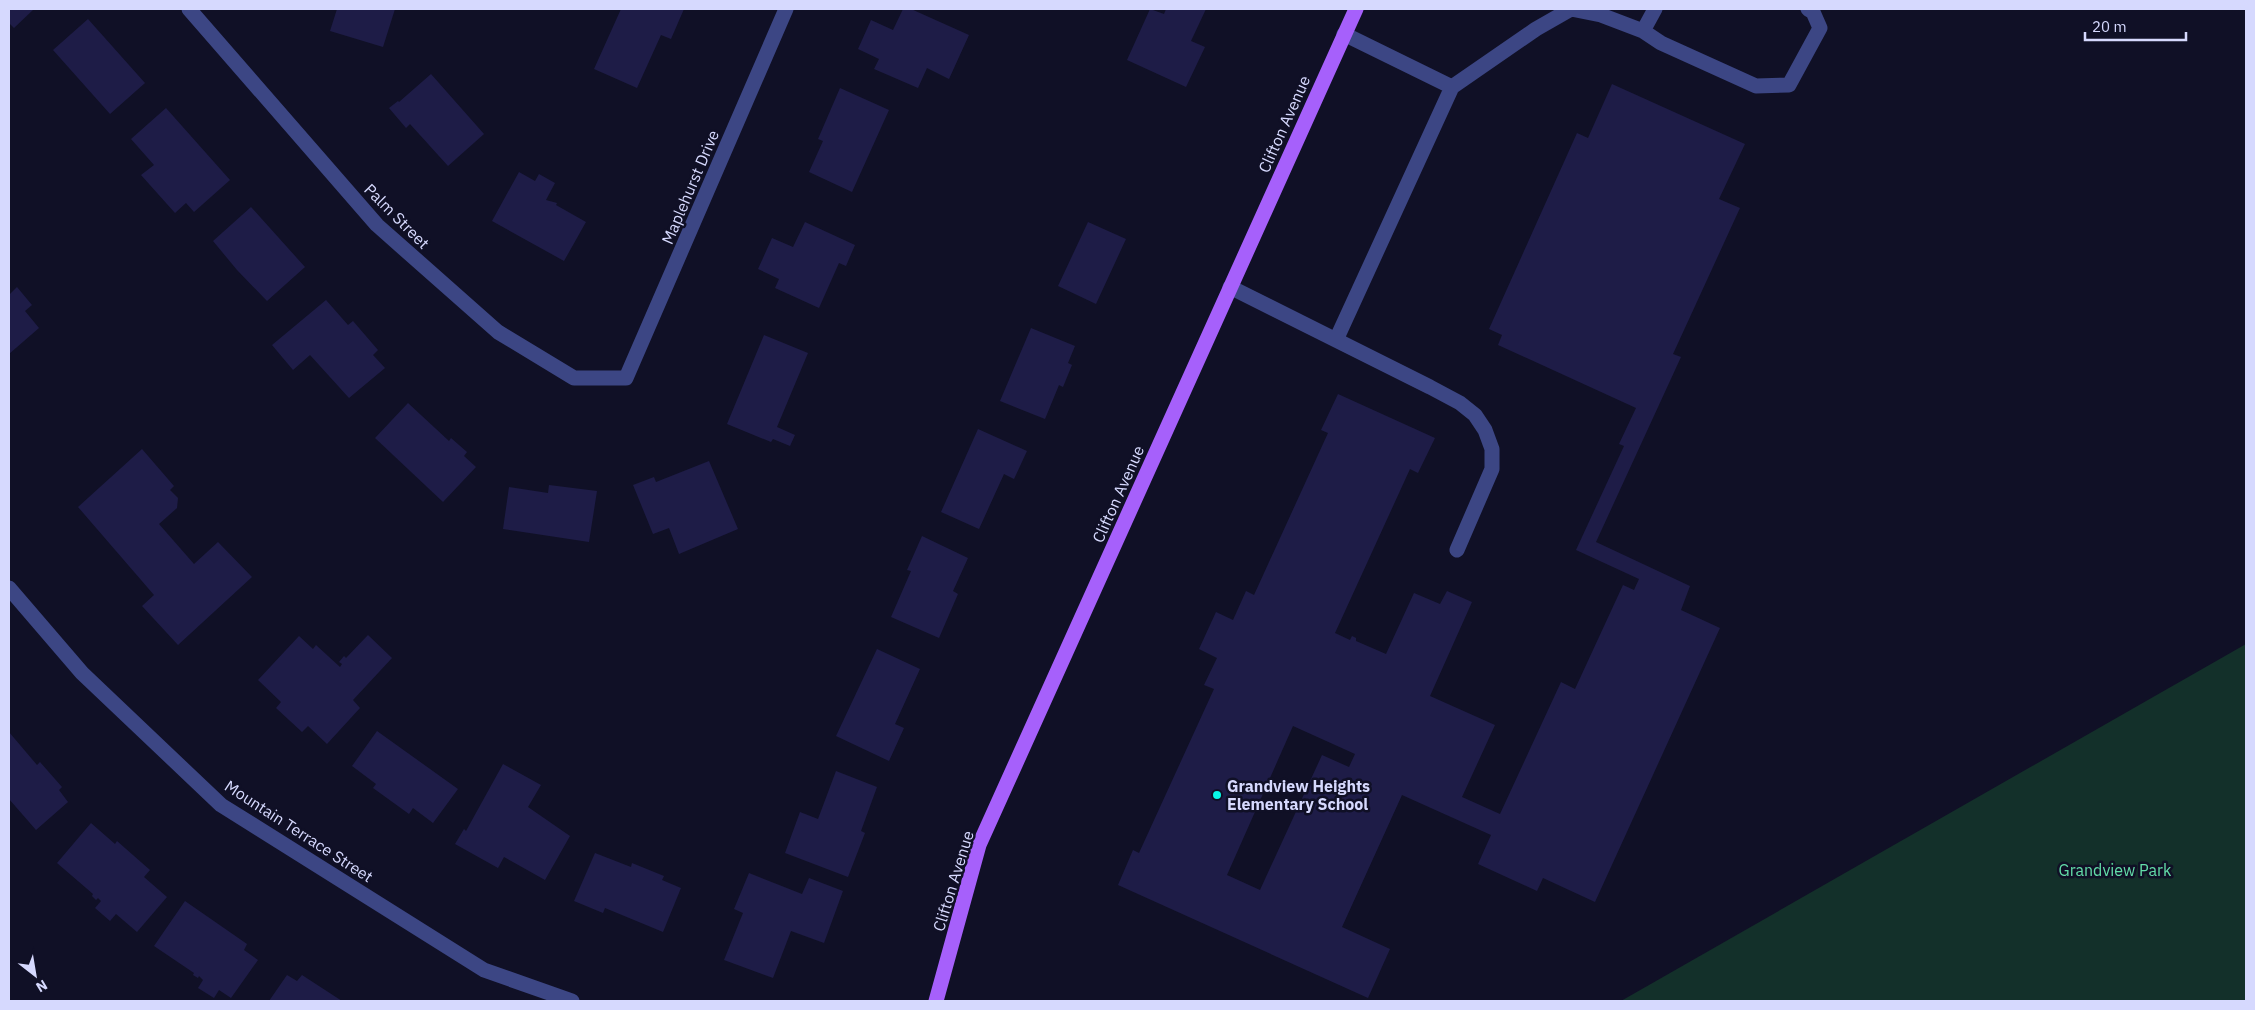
<svg xmlns="http://www.w3.org/2000/svg" width="2255" height="1010" viewBox="0 0 2255 1010" font-family="'IBM Plex Sans',sans-serif">
<style>
.green{fill:#13302a}
.building{fill:#1e1c47;fill-rule:evenodd}
.lines{fill:none;stroke-linecap:round;stroke-linejoin:round}
.minor{stroke:#3c4684;stroke-width:15}
.major{stroke:#a660fb;stroke-width:15}
.poi-dot{fill:#08f8e7;stroke:#101026;stroke-width:2}
.labels{text-anchor:middle;dominant-baseline:central;stroke-width:5;stroke-linejoin:round;paint-order:stroke}
.street-label{font-size:16px;fill:#d6d9fe;stroke:#101026}
.poi-label{font-size:16px;font-weight:bold;fill:#d6d9fe;stroke:#101026;text-anchor:start}
.park-label{font-size:16px;fill:#63dda9;stroke:#101026}
</style>
<rect width="100%" height="100%" fill="#101026"/>
<path class="green" d="M 2246,644 L 2246,1001 L 1621,1001 Z"/>
<path class="building" d="M 9,9 L 34,9 L 14,28 L 9,23 Z
M 337,9 L 395,9 L 383,47 L 330,31 Z
M 621,9 L 684,9 L 671,39 L 661,35 L 637,88 L 594,69 Z
M 903,9 L 911,9 L 969,35 L 949,79 L 927,68 L 918,88 L 874,69 L 879,59 L 858,49 L 871,20 L 893,30 Z
M 1150,9 L 1164,14 L 1166,9 L 1206,9 L 1191,41 L 1205,47 L 1186,87 L 1127,60 Z
M 88,19 L 145,83 L 110,114 L 53,50 Z
M 431,74 L 484,134 L 448,166 L 410,124 L 406,128 L 389,108 L 398,101 L 399,102 Z
M 1612,84 L 1745,144 L 1719,199 L 1740,208 L 1673,354 L 1681,357 L 1596,542 L 1690,586 L 1681,610 L 1720,628 L 1595,902 L 1543,878 L 1537,891 L 1478,864 L 1491,835 L 1402,795 L 1342,927 L 1390,949 L 1368,998 L 1118,885 L 1133,850 L 1139,853 L 1214,689 L 1204,685 L 1217,658 L 1199,649 L 1216,612 L 1233,620 L 1246,591 L 1254,595 L 1328,433 L 1321,430 L 1338,394 L 1435,438 L 1418,473 L 1410,469 L 1335,633 L 1350,640 L 1352,636 L 1356,638 L 1356,641 L 1386,654 L 1414,593 L 1440,604 L 1447,591 L 1472,602 L 1430,696 L 1495,725 L 1462,797 L 1500,814 L 1561,682 L 1575,689 L 1623,585 L 1634,590 L 1639,579 L 1576,550 L 1624,446 L 1619,444 L 1636,408 L 1498,345 L 1502,335 L 1489,329 L 1577,133 L 1588,138 ZM 1293,726 L 1355,754 L 1349,767 L 1322,755 L 1260,890 L 1227,875 Z
M 840,88 L 889,110 L 852,192 L 809,172 L 823,141 L 818,139 Z
M 166,108 L 230,180 L 194,212 L 186,203 L 175,213 L 141,175 L 154,165 L 131,139 Z
M 519,172 L 535,181 L 539,174 L 555,183 L 546,200 L 557,203 L 556,205 L 586,222 L 564,261 L 492,221 Z
M 251,207 L 305,267 L 267,301 L 237,270 L 213,241 Z
M 805,222 L 855,245 L 846,266 L 839,263 L 819,308 L 775,288 L 779,279 L 758,269 L 772,238 L 793,247 Z
M 1088,222 L 1126,239 L 1096,304 L 1058,286 Z
M 17,287 L 32,305 L 25,311 L 39,328 L 9,354 L 9,295 Z
M 326,300 L 348,325 L 353,321 L 378,350 L 373,355 L 385,368 L 349,398 L 310,355 L 293,370 L 272,345 Z
M 1031,328 L 1075,346 L 1068,363 L 1072,365 L 1063,387 L 1059,385 L 1045,419 L 1000,401 Z
M 764,335 L 808,353 L 777,427 L 795,435 L 790,446 L 773,439 L 771,442 L 727,424 Z
M 408,403 L 449,441 L 451,438 L 467,452 L 464,456 L 476,467 L 443,502 L 375,438 Z
M 978,429 L 1027,451 L 1014,479 L 1004,474 L 979,529 L 941,512 Z
M 142,449 L 174,486 L 170,490 L 178,498 L 177,508 L 159,524 L 194,564 L 218,542 L 252,577 L 178,645 L 142,606 L 154,595 L 78,507 Z
M 709,461 L 738,529 L 679,554 L 669,528 L 653,534 L 633,485 L 654,477 L 656,482 Z
M 549,485 L 597,491 L 589,542 L 503,529 L 509,487 L 548,493 Z
M 922,536 L 968,558 L 953,591 L 958,594 L 939,638 L 891,617 L 911,571 L 907,570 Z
M 368,635 L 392,658 L 353,700 L 360,708 L 327,744 L 308,726 L 302,732 L 276,708 L 281,702 L 258,680 L 299,636 L 313,649 L 316,645 L 340,667 L 342,664 L 339,662 L 344,656 L 346,658 Z
M 877,649 L 920,669 L 895,724 L 904,728 L 889,761 L 836,736 Z
M 377,731 L 458,789 L 433,823 L 413,808 L 409,814 L 373,788 L 376,784 L 352,766 Z
M 9,732 L 37,765 L 40,762 L 62,787 L 59,790 L 68,802 L 36,830 L 9,799 Z
M 503,764 L 541,785 L 528,807 L 570,836 L 545,880 L 504,857 L 498,868 L 455,844 L 464,829 L 466,831 Z
M 836,771 L 877,787 L 861,831 L 865,833 L 848,877 L 785,853 L 800,812 L 818,819 Z
M 91,823 L 115,844 L 117,841 L 150,870 L 144,877 L 167,897 L 137,932 L 116,914 L 110,921 L 95,908 L 101,901 L 98,898 L 96,900 L 92,896 L 93,894 L 57,863 Z
M 595,853 L 631,867 L 632,863 L 664,876 L 662,880 L 681,888 L 663,932 L 605,908 L 603,913 L 574,901 Z
M 749,873 L 802,894 L 809,878 L 843,891 L 824,943 L 791,931 L 773,978 L 724,960 L 743,913 L 734,909 Z
M 185,901 L 247,944 L 244,950 L 258,960 L 231,998 L 219,990 L 214,998 L 198,988 L 203,980 L 199,976 L 198,978 L 193,975 L 194,973 L 154,946 Z
M 287,975 L 297,981 L 302,975 L 342,1001 L 269,1001 Z"/>
<g class="lines">
<path class="minor" d="M 189,9 L 377,225 L 498,332 L 574,378 L 626,378 L 786,9
M 1643,31 L 1655,9
M 1344,34 L 1452,87
M 1230,287 L 1430,387 L 1460,403 L 1475,415 L 1485,430 L 1492,449 L 1492,469 L 1457,550
M 1336,340 L 1452,87 L 1536,29 L 1571,9 L 1601,15 L 1643,31 L 1661,43 L 1756,86 L 1789,85 L 1820,28 L 1813,12 L 1808,9
M 9,588 L 82,673 L 221,805 L 484,970 L 572,1001"/>
<path class="major" d="M 936,1001 L 979,845 L 1356,9"/>
</g>
<circle class="poi-dot" cx="1217" cy="795" r="5"/>
<g class="labels">
<g class="street-label">
<text transform="translate(1284 124) rotate(-66)">Clifton Avenue</text>
<text transform="translate(690 187) rotate(-67)">Maplehurst Drive</text>
<text transform="translate(397 216) rotate(45)">Palm Street</text>
<text transform="translate(1118 494) rotate(-66)">Clifton Avenue</text>
<text transform="translate(299 831) rotate(33)">Mountain Terrace Street</text>
<text transform="translate(953 881) rotate(-73)">Clifton Avenue</text>
</g>
<g class="poi-label">
<text x="1227" y="786">Grandview Heights<tspan x="1227" dy="18">Elementary School</tspan></text>
</g>
<g class="park-label">
<text x="2115" y="870">Grandview Park</text>
</g>
</g>
<rect width="2255" height="1010" fill="none" stroke="#d6d9fe" stroke-width="20"/>
<g transform="translate(35 975) rotate(149)" stroke="#101026" stroke-width="4" paint-order="stroke">
<path d="M0-4L9 19L0 12L-9 19Z" fill="#d6d9fe"/>
<text y="-8" font-size="14" font-weight="bold" text-anchor="middle" fill="#d6d9fe">N</text>
</g>
<path d="M2085 32v8h101v-8" fill="none" stroke="#d6d9fe" stroke-width="2.5"/>
<text x="2092" y="32" font-size="15" fill="#d6d9fe" stroke="#101026" stroke-width="4" paint-order="stroke">20 m</text>
</svg>
